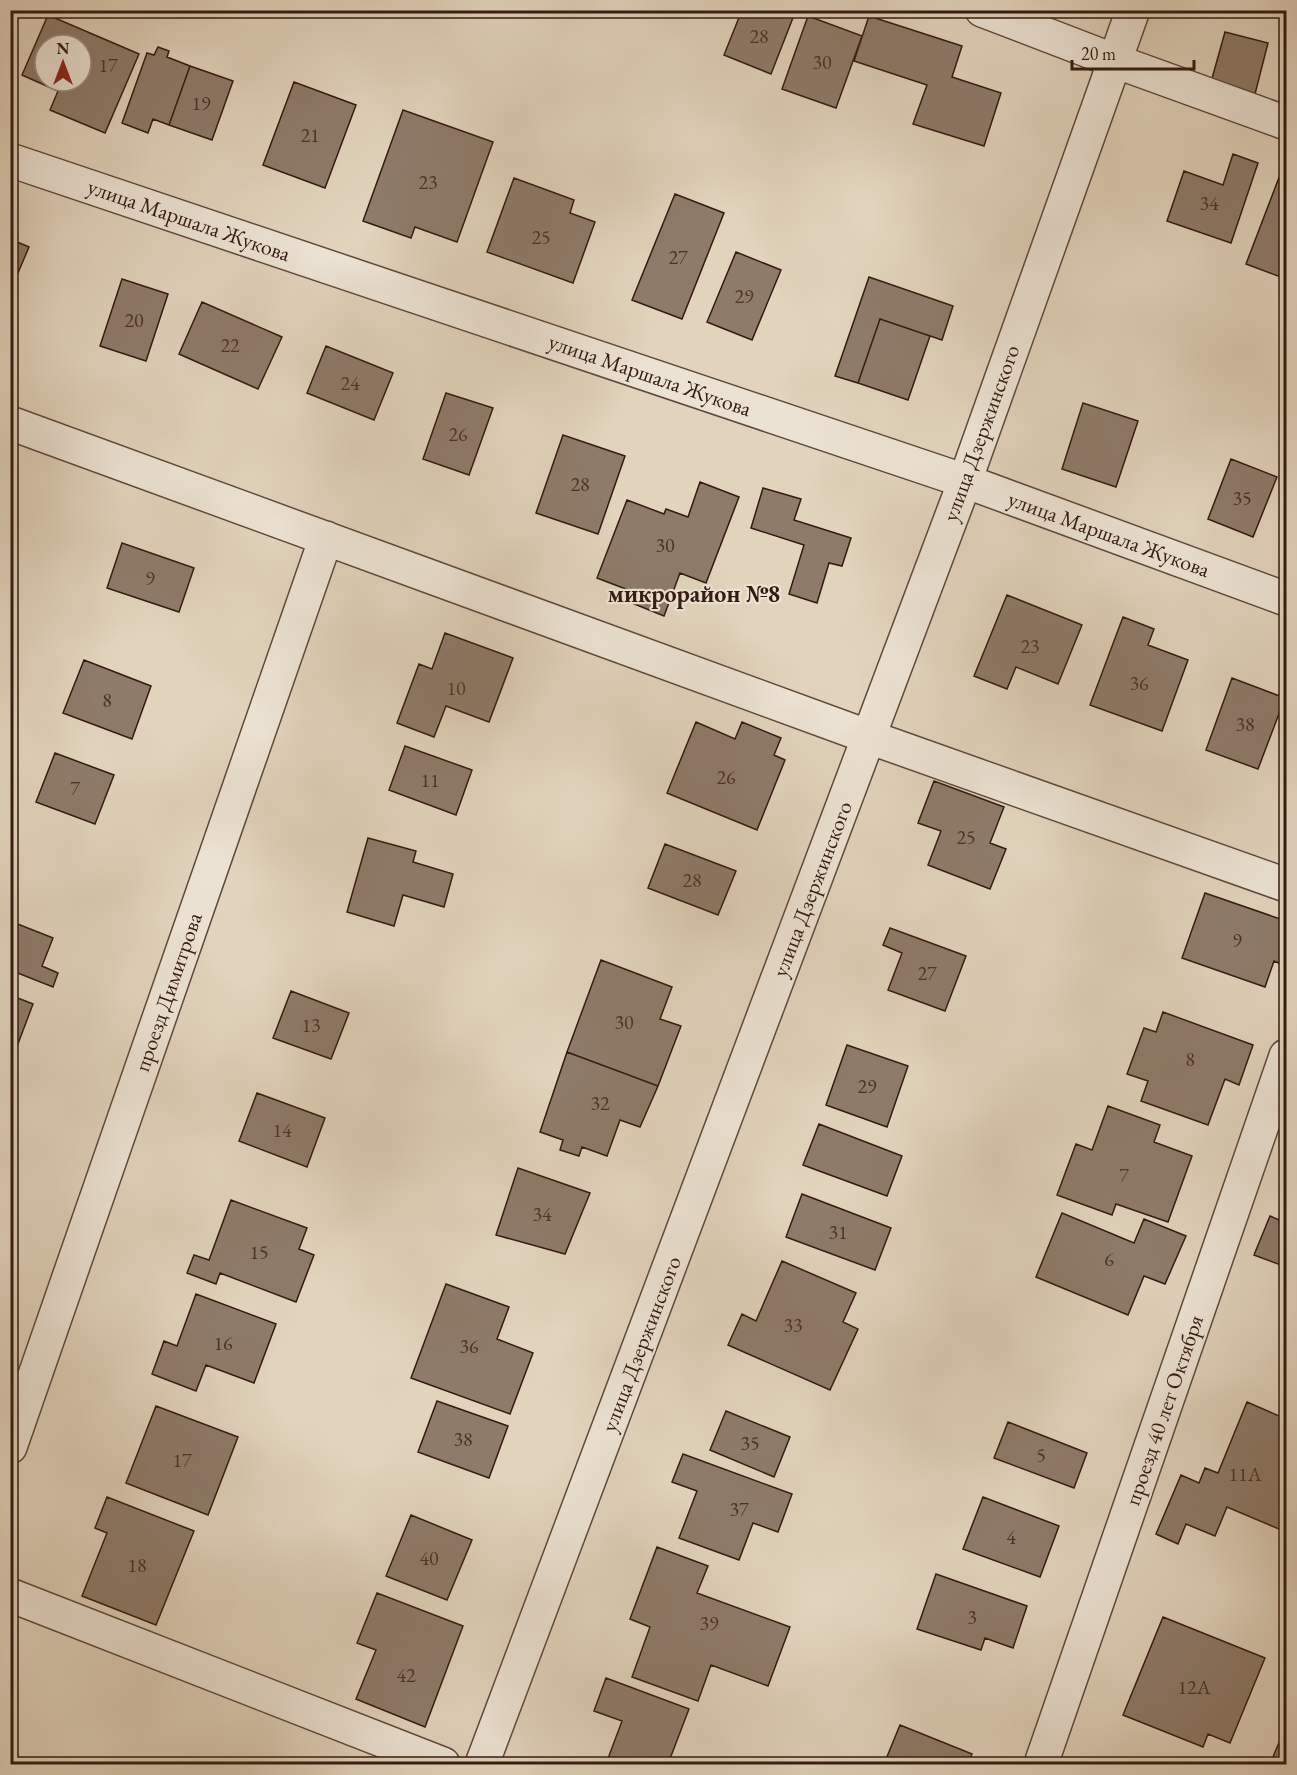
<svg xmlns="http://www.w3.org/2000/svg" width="1297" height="1775" viewBox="0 0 1297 1775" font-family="'EB Garamond',serif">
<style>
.building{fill:#8e7b6a;stroke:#341b11;stroke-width:1.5;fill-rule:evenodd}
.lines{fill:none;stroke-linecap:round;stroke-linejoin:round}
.minor-casing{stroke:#5f493c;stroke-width:36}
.minor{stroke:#ece2d3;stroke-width:33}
.labels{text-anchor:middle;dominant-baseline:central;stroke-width:4.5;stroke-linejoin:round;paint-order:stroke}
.number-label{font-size:20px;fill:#4a3327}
.street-label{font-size:22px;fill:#341b11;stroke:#ece2d3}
.neighbourhood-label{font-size:24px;font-weight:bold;fill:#341b11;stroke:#ece2d3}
</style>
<rect width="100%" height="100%" fill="#e1d3bc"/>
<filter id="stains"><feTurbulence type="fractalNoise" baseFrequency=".00333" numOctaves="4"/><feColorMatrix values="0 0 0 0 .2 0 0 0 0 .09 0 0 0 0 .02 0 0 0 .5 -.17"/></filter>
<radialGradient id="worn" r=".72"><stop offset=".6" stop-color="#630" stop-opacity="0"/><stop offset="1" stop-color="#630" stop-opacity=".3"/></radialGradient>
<path class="building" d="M 742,10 L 796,10 L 771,74 L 724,55 Z
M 48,15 L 139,54 L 105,133 L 50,110 L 58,91 L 22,75 ZM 45,45 L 81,45 L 81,81 L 45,81 Z
M 808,16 L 862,36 L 836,108 L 782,89 Z
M 869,16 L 962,46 L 952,77 L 1001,93 L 984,146 L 913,124 L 927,85 L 854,61 Z
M 1225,32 L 1268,43 L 1255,94 L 1211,82 Z
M 158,47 L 169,51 L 167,57 L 190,66 L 169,125 L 153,119 L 148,133 L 122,123 L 147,53 L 154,55 Z
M 190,66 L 233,81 L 212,140 L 169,125 Z
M 294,82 L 356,105 L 325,188 L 263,165 Z
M 403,110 L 493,142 L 457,242 L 415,227 L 411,238 L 363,221 Z
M 1233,154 L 1258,163 L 1231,243 L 1167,221 L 1184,171 L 1223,185 Z
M 1280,175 L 1286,178 L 1286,279 L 1246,264 Z
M 514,178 L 574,200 L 570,213 L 595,222 L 573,283 L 487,252 Z
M 675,194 L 724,213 L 682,319 L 632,300 Z
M 10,239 L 29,247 L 12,287 L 10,286 Z
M 736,252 L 781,270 L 752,340 L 707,322 Z
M 869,277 L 953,306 L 942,340 L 880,319 L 858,383 L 835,376 Z
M 122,279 L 168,294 L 146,361 L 100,346 Z
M 202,302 L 282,337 L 258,389 L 179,354 Z
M 880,319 L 930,336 L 908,400 L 858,383 Z
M 326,346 L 393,373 L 374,420 L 307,393 Z
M 446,393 L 493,408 L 469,475 L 423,459 Z
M 1083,403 L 1138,421 L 1116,487 L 1062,469 Z
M 563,435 L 625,456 L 598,534 L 536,513 Z
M 1231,459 L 1277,477 L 1253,537 L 1208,519 Z
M 700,482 L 739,497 L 706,583 L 680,573 L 664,616 L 627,601 L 631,591 L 597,578 L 627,500 L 664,514 L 666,509 L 688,517 Z
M 763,488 L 801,499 L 794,520 L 851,538 L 842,566 L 829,563 L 817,603 L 789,594 L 804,545 L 751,528 Z
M 122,543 L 194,568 L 179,612 L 107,588 Z
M 1007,595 L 1082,625 L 1058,684 L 1016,667 L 1007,689 L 974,676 Z
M 1123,617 L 1154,629 L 1148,645 L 1188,660 L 1162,731 L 1090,705 Z
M 445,633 L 513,658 L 489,722 L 446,706 L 434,737 L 397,723 L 419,664 L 432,669 Z
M 84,660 L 151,686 L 132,739 L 63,713 Z
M 1232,678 L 1285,698 L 1258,769 L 1206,750 Z
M 696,722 L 735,739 L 742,722 L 781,738 L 774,755 L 785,760 L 757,830 L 667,793 Z
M 405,746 L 472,770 L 456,815 L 389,790 Z
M 55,753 L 114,775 L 95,824 L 36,802 Z
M 934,781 L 1004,807 L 990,843 L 1006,849 L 990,889 L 928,865 L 941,831 L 918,823 Z
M 368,838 L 416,851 L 413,862 L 453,874 L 444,907 L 403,895 L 394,926 L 347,912 Z
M 665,844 L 736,871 L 718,915 L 648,888 Z
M 1205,893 L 1286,921 L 1286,966 L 1274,961 L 1265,987 L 1182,958 Z
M 10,921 L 53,938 L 42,966 L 58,973 L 53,987 L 10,970 Z
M 890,928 L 966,956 L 945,1011 L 888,990 L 902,953 L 883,945 Z
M 601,960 L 672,987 L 660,1019 L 681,1026 L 658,1086 L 567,1052 Z
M 291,991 L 349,1013 L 331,1059 L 273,1038 Z
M 10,995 L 33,1004 L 10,1065 Z
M 1163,1012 L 1253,1045 L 1239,1085 L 1225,1079 L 1208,1125 L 1141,1101 L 1148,1081 L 1127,1074 L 1144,1028 L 1156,1032 Z
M 847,1045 L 908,1066 L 887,1127 L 826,1105 Z
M 567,1052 L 658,1086 L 640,1127 L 620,1120 L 607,1156 L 582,1147 L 579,1156 L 560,1150 L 563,1140 L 540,1132 Z
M 257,1093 L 325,1118 L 307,1167 L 239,1141 Z
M 1108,1106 L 1160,1125 L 1154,1142 L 1192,1156 L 1168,1222 L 1116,1204 L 1112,1215 L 1057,1195 L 1076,1144 L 1092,1150 Z
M 819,1124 L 902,1156 L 887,1196 L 803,1165 Z
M 518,1168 L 590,1193 L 565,1254 L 496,1235 Z
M 802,1194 L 891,1228 L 875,1270 L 786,1237 Z
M 231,1200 L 307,1228 L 299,1249 L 314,1255 L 296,1302 L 220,1273 L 216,1284 L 187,1273 L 194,1255 L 209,1260 Z
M 1062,1213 L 1134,1243 L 1144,1219 L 1186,1236 L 1165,1284 L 1144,1276 L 1128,1315 L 1036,1277 Z
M 1270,1216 L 1286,1223 L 1286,1267 L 1254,1255 Z
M 782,1261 L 856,1293 L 843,1322 L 858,1329 L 830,1390 L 728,1345 L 742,1314 L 756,1321 Z
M 446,1284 L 509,1307 L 497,1339 L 533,1353 L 510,1414 L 411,1378 Z
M 196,1294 L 276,1324 L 254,1383 L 206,1365 L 196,1391 L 152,1374 L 164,1341 L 177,1346 Z
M 437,1401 L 508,1426 L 489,1478 L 418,1452 Z
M 1247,1402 L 1286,1419 L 1286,1532 L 1227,1507 L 1215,1536 L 1186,1524 L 1178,1544 L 1156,1534 L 1181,1475 L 1199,1483 L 1205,1468 L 1218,1473 Z
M 156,1406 L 238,1437 L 208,1515 L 126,1483 Z
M 726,1411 L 790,1437 L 774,1477 L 710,1450 Z
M 1008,1422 L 1087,1453 L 1074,1488 L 994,1458 Z
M 683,1454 L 792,1494 L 778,1532 L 753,1523 L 739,1560 L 679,1538 L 697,1491 L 672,1482 Z
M 107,1497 L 194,1531 L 156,1625 L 82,1596 L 107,1533 L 95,1528 Z
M 983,1497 L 1059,1526 L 1040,1577 L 963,1549 Z
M 411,1515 L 472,1540 L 447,1600 L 386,1576 Z
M 657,1547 L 708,1566 L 697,1593 L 790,1627 L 768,1686 L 711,1665 L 698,1701 L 632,1677 L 650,1627 L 630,1619 Z
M 936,1574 L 1027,1606 L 1013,1648 L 985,1638 L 981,1650 L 917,1629 Z
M 377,1593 L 463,1626 L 425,1727 L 356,1699 L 376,1650 L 357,1643 Z
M 1163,1617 L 1265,1658 L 1230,1743 L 1208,1734 L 1203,1747 L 1123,1715 Z
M 606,1678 L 689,1709 L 668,1764 L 606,1764 L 622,1721 L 594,1711 Z
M 900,1725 L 972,1754 L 968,1764 L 884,1764 Z
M 1286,1726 L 1286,1764 L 1270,1764 Z"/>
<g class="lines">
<defs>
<path id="minor" d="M 982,10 L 1115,61 L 1286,123
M 10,160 L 965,481 L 1286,599
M 10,423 L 869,737 L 1286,885
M 10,1447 L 326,538
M 10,1595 L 443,1764
M 482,1764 L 965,481 L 1133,10
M 1041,1764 L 1286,1056"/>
</defs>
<use href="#minor" class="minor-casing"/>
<use href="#minor" class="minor"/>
</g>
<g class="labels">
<g class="number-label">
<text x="759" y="36">28</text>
<text x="822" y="62">30</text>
<text x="108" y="65">17</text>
<text x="201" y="103">19</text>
<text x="310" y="135">21</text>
<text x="428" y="182">23</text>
<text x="1209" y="203">34</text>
<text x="541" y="237">25</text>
<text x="678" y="257">27</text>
<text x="744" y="296">29</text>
<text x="134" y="320">20</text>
<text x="230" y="345">22</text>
<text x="350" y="383">24</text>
<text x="458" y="434">26</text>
<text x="580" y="484">28</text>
<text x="1242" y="498">35</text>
<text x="665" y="545">30</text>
<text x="150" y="578">9</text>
<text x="1030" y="646">23</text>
<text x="1139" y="683">36</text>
<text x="456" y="688">10</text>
<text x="107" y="700">8</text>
<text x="1245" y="724">38</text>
<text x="726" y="777">26</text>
<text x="430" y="780">11</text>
<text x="75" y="788">7</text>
<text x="966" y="837">25</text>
<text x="692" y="880">28</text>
<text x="1237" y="940">9</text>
<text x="927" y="973">27</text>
<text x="624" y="1022">30</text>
<text x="311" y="1025">13</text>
<text x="1190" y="1059">8</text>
<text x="867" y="1086">29</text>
<text x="600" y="1103">32</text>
<text x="282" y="1130">14</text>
<text x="1124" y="1175">7</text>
<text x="542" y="1214">34</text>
<text x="838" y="1232">31</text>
<text x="259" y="1252">15</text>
<text x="1109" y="1259">6</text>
<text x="793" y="1325">33</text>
<text x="223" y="1343">16</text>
<text x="469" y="1346">36</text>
<text x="463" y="1439">38</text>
<text x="750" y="1443">35</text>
<text x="1041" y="1455">5</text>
<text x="182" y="1460">17</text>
<text x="1245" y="1474">11А</text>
<text x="739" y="1509">37</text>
<text x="1011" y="1537">4</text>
<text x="429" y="1558">40</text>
<text x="137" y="1565">18</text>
<text x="972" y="1617">3</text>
<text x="709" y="1623">39</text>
<text x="406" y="1675">42</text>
<text x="1194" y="1687">12А</text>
</g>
<g class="street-label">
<text transform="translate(189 220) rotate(19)">улица Маршала Жукова</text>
<text transform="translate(650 375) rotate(19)">улица Маршала Жукова</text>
<text transform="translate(981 433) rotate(-70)">улица Дзержинского</text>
<text transform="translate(1109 534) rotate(20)">улица Маршала Жукова</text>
<text transform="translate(812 889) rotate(-69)">улица Дзержинского</text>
<text transform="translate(168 992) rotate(-71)">проезд Димитрова</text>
<text transform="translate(641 1344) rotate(-69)">улица Дзержинского</text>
<text transform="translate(1164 1410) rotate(-71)">проезд 40 лет Октября</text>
</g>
<g class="neighbourhood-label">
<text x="694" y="593">микрорайон №8</text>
</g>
</g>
<rect width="1297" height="1775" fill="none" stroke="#e1d3bc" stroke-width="36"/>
<rect x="12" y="12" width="1273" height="1751" fill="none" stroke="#341b11" stroke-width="3"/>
<rect x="18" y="18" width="1261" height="1739" fill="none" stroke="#341b11" stroke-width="1.5"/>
<g transform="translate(63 63)"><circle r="28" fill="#ece2d3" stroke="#a29285" stroke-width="1.5"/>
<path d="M0-4.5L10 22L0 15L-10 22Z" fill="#8f2418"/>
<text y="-9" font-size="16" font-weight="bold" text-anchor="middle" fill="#341b11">N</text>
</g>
<path d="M1072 60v9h122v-9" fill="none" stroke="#341b11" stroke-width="3"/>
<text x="1081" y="60" font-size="18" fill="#341b11" stroke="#ece2d3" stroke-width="4.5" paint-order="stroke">20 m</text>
<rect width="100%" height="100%" filter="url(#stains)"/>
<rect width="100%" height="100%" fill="url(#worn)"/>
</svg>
